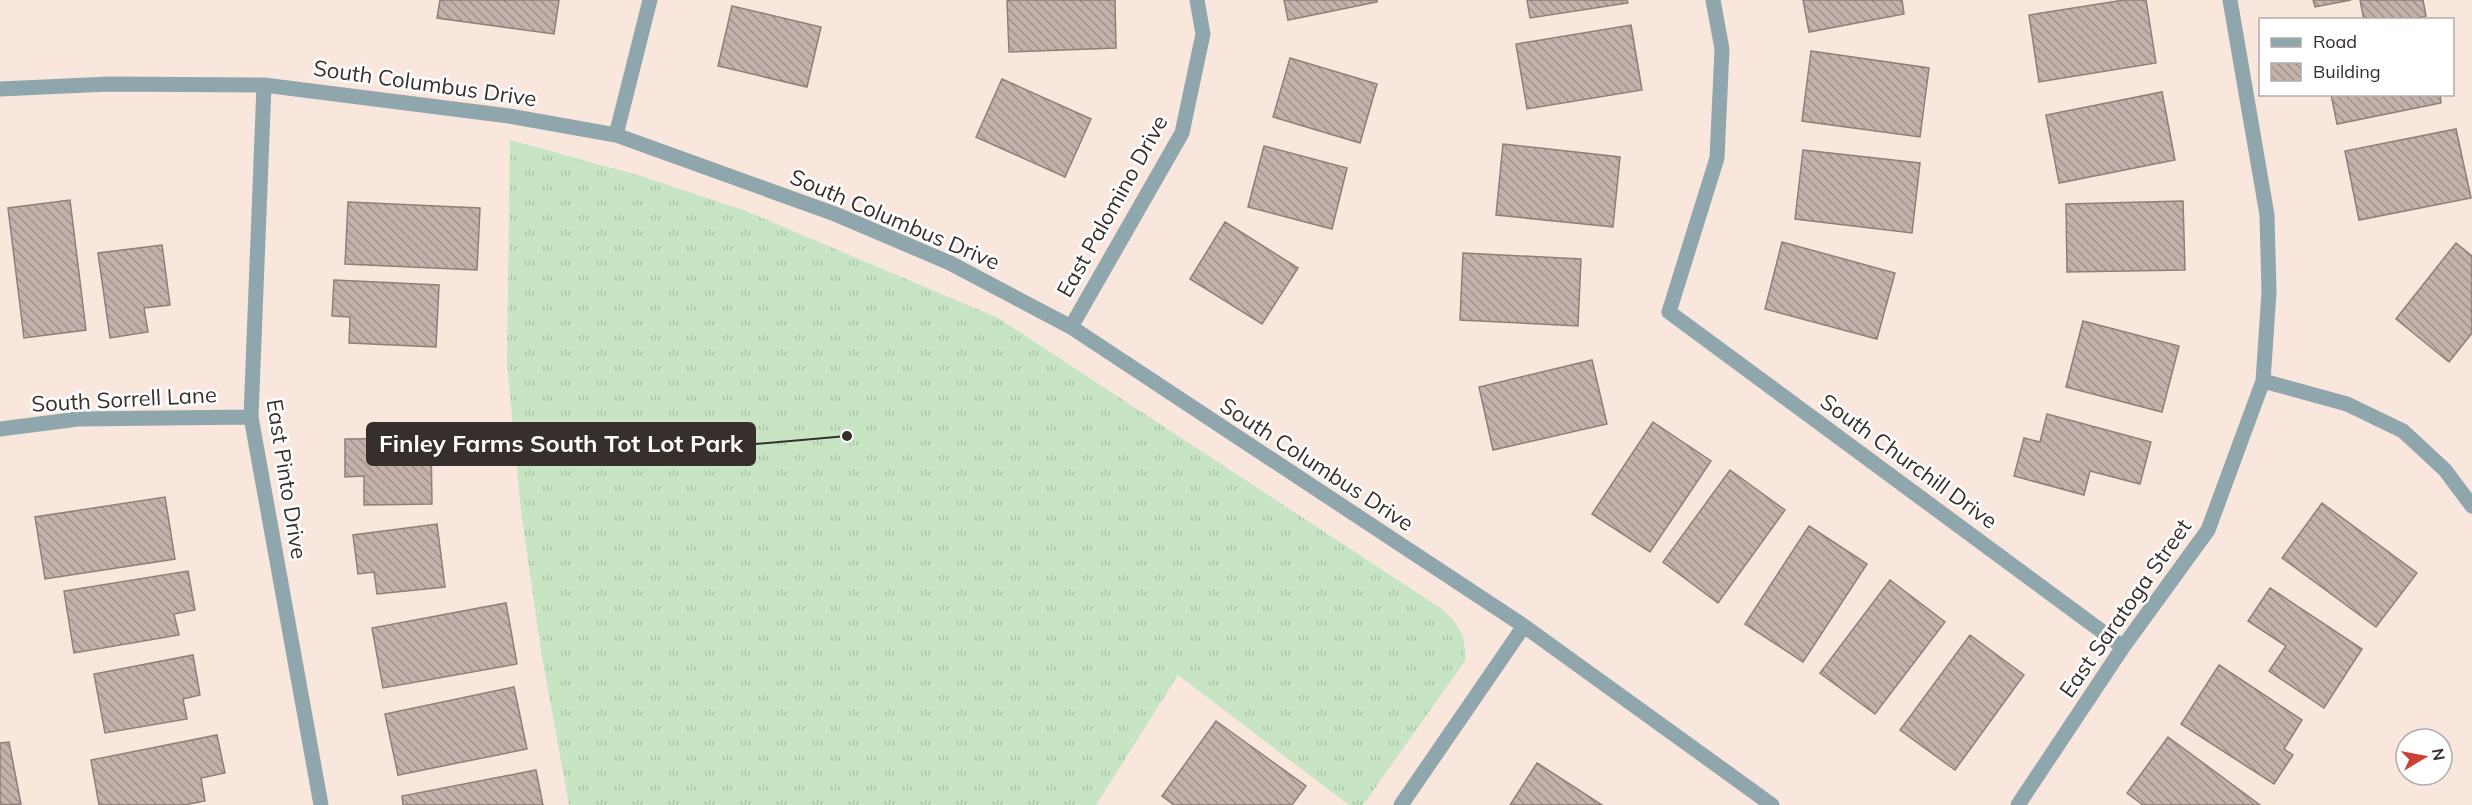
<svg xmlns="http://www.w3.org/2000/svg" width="2472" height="805" viewBox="0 0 2472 805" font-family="Mulish,sans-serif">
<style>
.grass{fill:url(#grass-tufts)}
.building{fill:url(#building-back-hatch);stroke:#907e78;stroke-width:1.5}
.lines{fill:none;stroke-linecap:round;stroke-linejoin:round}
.minor{stroke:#8fa6ac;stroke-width:15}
.labels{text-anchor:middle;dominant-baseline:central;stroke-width:5;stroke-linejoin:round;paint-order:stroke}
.street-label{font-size:22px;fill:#362f2c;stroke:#fff}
.leader{fill:none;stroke:#362f2c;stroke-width:2}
.callout-dot{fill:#362f2c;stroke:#fff;stroke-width:2}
.callout{fill:#362f2c;stroke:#362f2c;stroke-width:2}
.callout-label{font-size:24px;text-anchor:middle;font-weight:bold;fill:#fff}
</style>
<defs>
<pattern id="grass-tufts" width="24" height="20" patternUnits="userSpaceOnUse" patternTransform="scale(1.5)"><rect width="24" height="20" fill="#c7e5c3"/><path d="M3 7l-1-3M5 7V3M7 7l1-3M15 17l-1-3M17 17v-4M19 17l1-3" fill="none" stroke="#acc5a8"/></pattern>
<pattern id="building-back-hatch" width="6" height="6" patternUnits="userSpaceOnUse" patternTransform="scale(1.5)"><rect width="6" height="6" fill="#c4b1ab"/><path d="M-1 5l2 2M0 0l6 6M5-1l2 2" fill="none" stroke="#a0908b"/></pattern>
</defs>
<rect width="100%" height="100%" fill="#f9e6dd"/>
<path class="grass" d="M 510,140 L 641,176 L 746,211 L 998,318 L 1442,609 C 1460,625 1466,636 1465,661 L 1363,805 L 1349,805 L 1178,675 L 1096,805 L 569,805 L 541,651 L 521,511 L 507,362 Z"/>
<path class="building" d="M 440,0 L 559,0 L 554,34 L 437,18 Z
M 1007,0 L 1115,0 L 1116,48 L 1009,52 Z
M 1284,0 L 1377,0 L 1377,2 L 1288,20 Z
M 1527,0 L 1627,0 L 1628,3 L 1530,18 Z
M 1803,0 L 1902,0 L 1904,14 L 1809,32 Z
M 2124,0 L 2146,0 L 2156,63 L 2039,82 L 2029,15 Z
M 2313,0 L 2351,0 L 2315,7 Z
M 2360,0 L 2423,0 L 2426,16 L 2410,20 L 2364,20 Z
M 732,6 L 821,27 L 807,87 L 718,66 Z
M 1631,25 L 1642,90 L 1527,109 L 1516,44 Z
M 1811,51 L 1929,68 L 1920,137 L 1802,121 Z
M 1290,58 L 1377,84 L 1360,143 L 1273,117 Z
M 1002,79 L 1091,119 L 1065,177 L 976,137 Z
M 2162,92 L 2175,160 L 2059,183 L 2046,115 Z
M 2331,94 L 2440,94 L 2441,103 L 2337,124 Z
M 2456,129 L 2471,198 L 2359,220 L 2345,151 Z
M 1503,144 L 1620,157 L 1613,227 L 1496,215 Z
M 1264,146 L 1347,168 L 1332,229 L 1248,207 Z
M 1803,150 L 1920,163 L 1912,233 L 1795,219 Z
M 70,200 L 86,330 L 24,338 L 8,208 Z
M 2183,201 L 2185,270 L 2067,272 L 2066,204 Z
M 348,202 L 480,208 L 477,270 L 345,264 Z
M 1225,222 L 1298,268 L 1262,324 L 1190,279 Z
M 1782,242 L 1895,273 L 1877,339 L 1765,309 Z
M 2456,243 L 2472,256 L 2472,333 L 2449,362 L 2396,319 Z
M 162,245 L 170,305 L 144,308 L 148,332 L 110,338 L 98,253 Z
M 1463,253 L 1581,259 L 1578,326 L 1460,320 Z
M 334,280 L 439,285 L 436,347 L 349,343 L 350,317 L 332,316 Z
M 2083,321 L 2179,346 L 2162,412 L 2066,387 Z
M 1592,360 L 1607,424 L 1493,450 L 1479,387 Z
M 2047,414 L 2151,442 L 2140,484 L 2090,471 L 2084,495 L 2014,476 L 2024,438 L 2040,442 Z
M 1653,422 L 1711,461 L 1650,552 L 1592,514 Z
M 431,438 L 432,504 L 364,505 L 364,476 L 345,477 L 345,439 Z
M 1730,470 L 1785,510 L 1718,603 L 1663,562 Z
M 165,497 L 175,559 L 45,579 L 35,517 Z
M 2322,503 L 2417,573 L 2376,627 L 2282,558 Z
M 437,524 L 445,587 L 377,594 L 374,572 L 358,574 L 353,535 Z
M 1809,526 L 1867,564 L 1803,662 L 1745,624 Z
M 188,571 L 195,610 L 174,614 L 179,635 L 74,653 L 64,591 Z
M 1890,580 L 1945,622 L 1875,714 L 1820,673 Z
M 2270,588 L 2362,649 L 2324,708 L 2269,671 L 2286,646 L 2248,621 Z
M 506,603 L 517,664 L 383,688 L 372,628 Z
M 1970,635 L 2024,675 L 1955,770 L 1900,730 Z
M 193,655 L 200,695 L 183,699 L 187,719 L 105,733 L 94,674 Z
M 2219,665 L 2302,720 L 2284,749 L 2293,755 L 2274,784 L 2181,724 Z
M 514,687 L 527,749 L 398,775 L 385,714 Z
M 1216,721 L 1306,786 L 1292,805 L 1174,805 L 1162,796 Z
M 217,735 L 225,773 L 201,778 L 205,801 L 184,805 L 99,805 L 91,760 Z
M 2168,737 L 2260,805 L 2143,805 L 2127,793 Z
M 9,742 L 21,804 L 0,805 L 0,743 Z
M 1537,763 L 1602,805 L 1510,805 Z
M 536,770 L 543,805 L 403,805 L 402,796 Z"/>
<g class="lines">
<path class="minor" d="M 1713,0 L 1722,49 L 1717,158 L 1669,312 L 2123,647
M 264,85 L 251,417 L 321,805
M 0,89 L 109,84 L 264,85 L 509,116 L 616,135 L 835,214 L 950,263 L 1071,327 L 1524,626 L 1772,805
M 616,135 L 650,0
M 1071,327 L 1182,133 L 1203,34 L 1197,0
M 2263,381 L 2347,404 L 2403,431 L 2445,470 L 2472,506
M 0,429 L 78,419 L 251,417
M 1401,805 L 1524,626
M 2018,805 L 2123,647 L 2208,530 L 2263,381 L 2269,292 L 2267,215 L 2230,0"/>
</g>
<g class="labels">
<g class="street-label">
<text transform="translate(425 83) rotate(8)">South Columbus Drive</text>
<text transform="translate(1112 206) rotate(-61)">East Palomino Drive</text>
<text transform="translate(895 219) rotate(23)">South Columbus Drive</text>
<text transform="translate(124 399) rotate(-3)">South Sorrell Lane</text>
<text transform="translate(1909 461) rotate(36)">South Churchill Drive</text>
<text transform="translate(1317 464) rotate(33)">South Columbus Drive</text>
<text transform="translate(287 479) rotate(81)">East Pinto Drive</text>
<text transform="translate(2125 608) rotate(-55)">East Saratoga Street</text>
</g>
</g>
<path class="leader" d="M847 436L755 444"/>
<circle class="callout-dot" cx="847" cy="436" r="6"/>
<rect class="callout" x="367" y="423" width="388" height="42" rx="6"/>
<g class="callout-label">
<text x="561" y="452">Finley Farms South Tot Lot Park</text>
</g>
<rect x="2259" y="18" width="195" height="78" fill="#ffffff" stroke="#afacab" stroke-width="1.5"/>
<rect x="2271" y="38" width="30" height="9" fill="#8fa6ac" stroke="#afacab" stroke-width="1.5"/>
<text x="2313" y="48" font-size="18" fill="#362f2c">Road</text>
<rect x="2271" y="63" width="30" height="18" fill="url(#building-back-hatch)" stroke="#afacab" stroke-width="1.5"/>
<text x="2313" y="78" font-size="18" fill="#362f2c">Building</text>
<g transform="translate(2424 757) rotate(80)"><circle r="28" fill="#ffffff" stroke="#afacab" stroke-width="1.5"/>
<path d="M0-4.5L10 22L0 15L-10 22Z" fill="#cd4036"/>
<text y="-9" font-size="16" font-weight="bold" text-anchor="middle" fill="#362f2c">N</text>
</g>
</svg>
